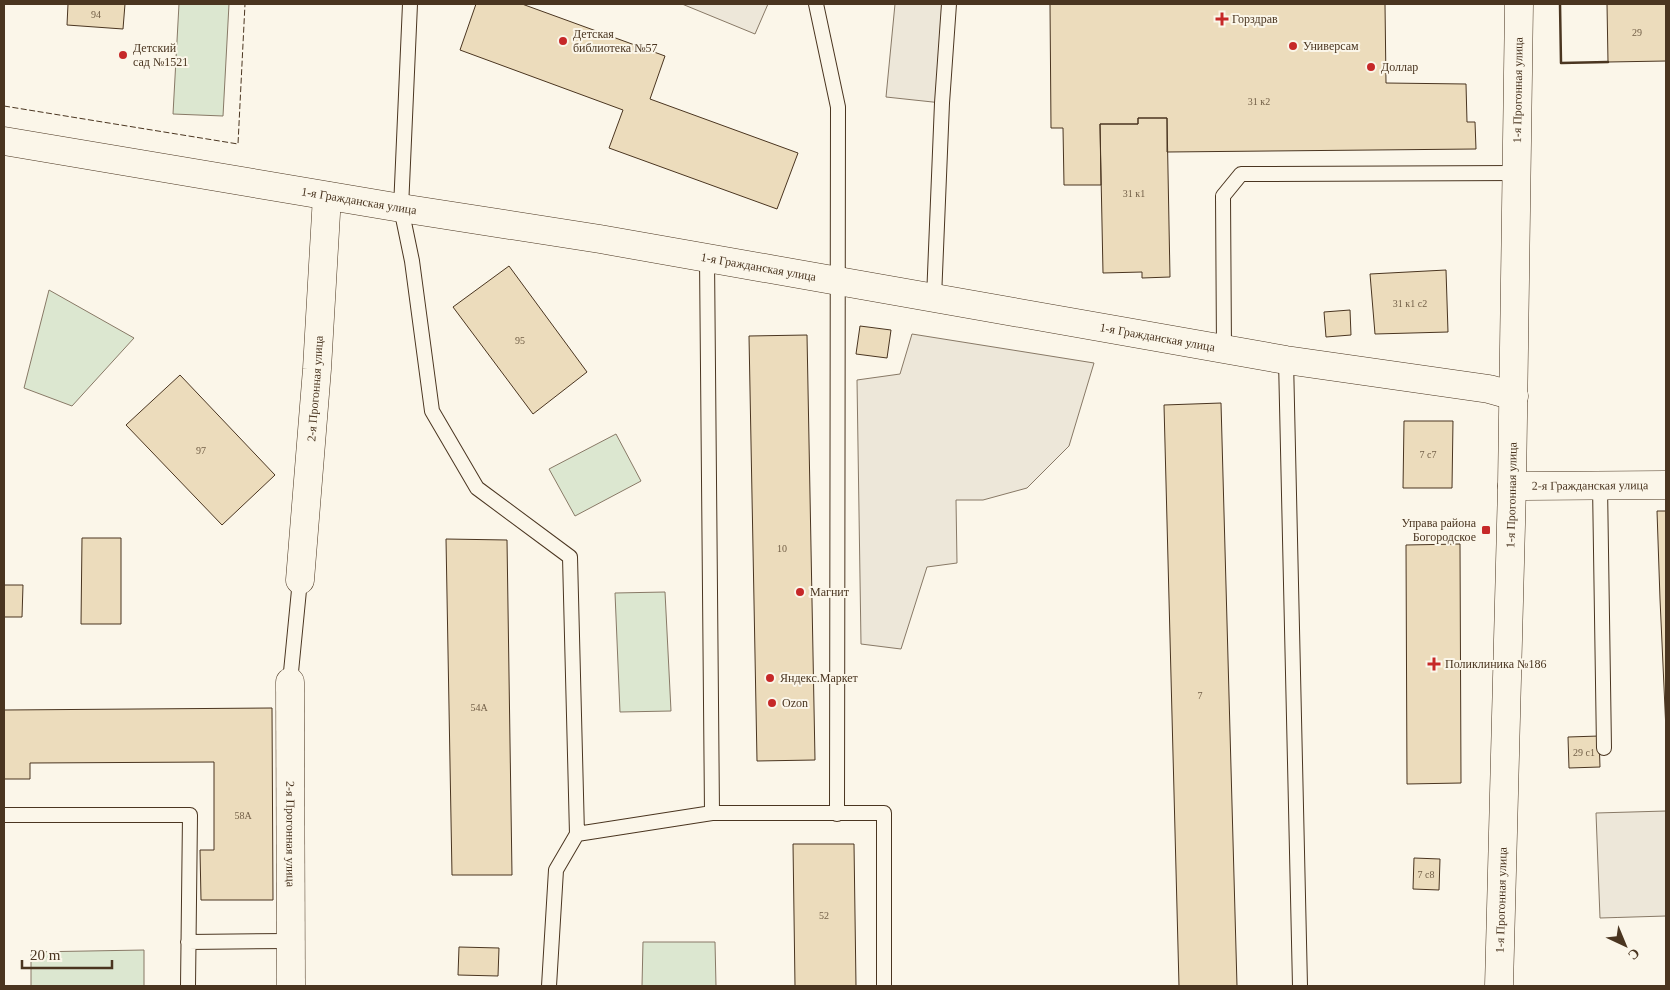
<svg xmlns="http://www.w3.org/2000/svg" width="1670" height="990" viewBox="0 0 1670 990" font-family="Georgia,serif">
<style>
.green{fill:#dce7d0;stroke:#887966}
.parking{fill:#ede7d9;stroke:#887966}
.building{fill:#ecdcbc;stroke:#4a3520}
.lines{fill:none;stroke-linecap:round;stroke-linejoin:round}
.lane-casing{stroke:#4a3520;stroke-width:16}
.street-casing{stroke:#4a3520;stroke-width:29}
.secondary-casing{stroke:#4a3520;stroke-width:29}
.lane{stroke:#fbf6e9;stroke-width:14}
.street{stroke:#fbf6e9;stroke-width:28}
.secondary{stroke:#fbf6e9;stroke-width:28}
.fence{stroke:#4a3520;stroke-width:1;stroke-dasharray:6 2.5;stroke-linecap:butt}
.wall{stroke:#4a3520;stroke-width:2.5}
.poi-dot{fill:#c62828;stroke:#fbf6e9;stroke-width:2}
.labels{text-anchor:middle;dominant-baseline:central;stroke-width:4;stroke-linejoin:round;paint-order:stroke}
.number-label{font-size:10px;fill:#725f47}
.poi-label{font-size:12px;fill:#4a3520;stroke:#fbf6e9;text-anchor:start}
.street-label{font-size:12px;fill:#4a3520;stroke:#fbf6e9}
</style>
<rect width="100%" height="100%" fill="#fbf6e9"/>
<path class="green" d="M 179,4 L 229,4 L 223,116 L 173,114 Z
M 49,290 L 134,338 L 72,406 L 24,388 Z
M 616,434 L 641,481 L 575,516 L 549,469 Z
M 665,592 L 671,711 L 620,712 L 615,593 Z
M 643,942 L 715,942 L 716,986 L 642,986 Z
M 144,950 L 144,986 L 31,986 L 31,952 Z"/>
<path class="parking" d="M 682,4 L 768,4 L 755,34 Z
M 895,4 L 949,4 L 942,103 L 886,97 Z
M 912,334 L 1094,363 L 1069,446 L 1027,488 L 983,500 L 956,500 L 957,563 L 927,567 L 901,649 L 861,644 L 857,380 L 900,374 Z
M 1666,811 L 1666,916 L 1600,918 L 1596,813 Z"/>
<path class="building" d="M 68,4 L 125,4 L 123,29 L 67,25 Z
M 476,4 L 522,4 L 665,56 L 650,99 L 798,153 L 777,209 L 609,148 L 623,110 L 460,50 Z
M 1050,4 L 1385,4 L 1386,83 L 1466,84 L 1467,122 L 1475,122 L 1476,149 L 1167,152 L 1167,118 L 1138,118 L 1138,124 L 1100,124 L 1101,185 L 1064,185 L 1063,128 L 1051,128 Z
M 1607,4 L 1666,4 L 1666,61 L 1608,62 Z
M 1138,118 L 1167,118 L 1170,277 L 1142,278 L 1142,272 L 1103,273 L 1100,124 L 1138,124 Z
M 509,266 L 587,372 L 533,414 L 453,307 Z
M 1446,270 L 1448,332 L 1375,334 L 1370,274 Z
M 1350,310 L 1351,335 L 1326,337 L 1324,312 Z
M 860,326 L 891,330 L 887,358 L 856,354 Z
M 807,335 L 815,760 L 757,761 L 749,336 Z
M 180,375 L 275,475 L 222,525 L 126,425 Z
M 1221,403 L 1237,986 L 1179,986 L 1164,405 Z
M 1404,421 L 1453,421 L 1452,488 L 1403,488 Z
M 1657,511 L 1666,511 L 1666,731 L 1660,599 Z
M 82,538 L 121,538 L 121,624 L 81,624 Z
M 446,539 L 507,540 L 512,875 L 452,875 Z
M 1460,544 L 1461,783 L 1407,784 L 1406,545 Z
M 4,585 L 23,585 L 22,617 L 4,617 Z
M 272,708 L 273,900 L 201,900 L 200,850 L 214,850 L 214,762 L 30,763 L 30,779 L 4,779 L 4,710 Z
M 1599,736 L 1600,767 L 1569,768 L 1568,737 Z
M 793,844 L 854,844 L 856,986 L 795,986 Z
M 1414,858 L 1440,859 L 1439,890 L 1413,889 Z
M 459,947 L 499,948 L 498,976 L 458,975 Z"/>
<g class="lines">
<defs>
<path id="lane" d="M 410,4 L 401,208 L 412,261 L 432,411 L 477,488 L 570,557 L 577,834 L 712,813 L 884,813 L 884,986
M 816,4 L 838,107 L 837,814
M 707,258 L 712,813
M 934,298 L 942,103 L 949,4
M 1224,349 L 1223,196 L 1241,174 L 1517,173
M 1286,360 L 1300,986
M 1600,485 L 1604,748
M 290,682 L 300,580
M 4,815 L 190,815 L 188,986
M 188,942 L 291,941
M 549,986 L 556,870 L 577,834"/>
<g id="street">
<path id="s1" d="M 4,141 L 401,208 L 600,239 L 1286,360 L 1489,389 L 1514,396"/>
<path id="s2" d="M 1512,486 L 1666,485"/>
<path id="s3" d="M 300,580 L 317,369 L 327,196"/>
<path id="s4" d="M 290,682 L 291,986"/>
</g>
<g id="secondary">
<path id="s5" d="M 1499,986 L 1512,486 L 1519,4"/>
</g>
</defs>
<use href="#lane" class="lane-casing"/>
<use href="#street" class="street-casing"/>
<use href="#secondary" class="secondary-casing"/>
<use href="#lane" class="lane"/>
<use href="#street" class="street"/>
<use href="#secondary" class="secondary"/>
<path class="fence" d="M 4,106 L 238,144 L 245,4"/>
<path class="wall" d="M 1560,4 L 1561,63 L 1608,62"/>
</g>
<g class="poi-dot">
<path d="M1219.5 11.5h5v5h5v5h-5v5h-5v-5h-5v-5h5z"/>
<circle cx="563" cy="41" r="5"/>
<circle cx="1293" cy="46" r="5"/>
<circle cx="123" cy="55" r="5"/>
<circle cx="1371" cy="67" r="5"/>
<rect x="1481" y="525" width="10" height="10" rx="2.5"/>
<circle cx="800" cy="592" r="5"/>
<path d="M1431.5 656.5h5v5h5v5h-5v5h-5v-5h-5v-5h5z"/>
<circle cx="770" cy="678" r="5"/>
<circle cx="772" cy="703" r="5"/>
</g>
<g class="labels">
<g class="number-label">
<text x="96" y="14">94</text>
<text x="1637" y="32">29</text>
<text x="1259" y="101">31 к2</text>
<text x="1134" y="193">31 к1</text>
<text x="1410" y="303">31 к1 с2</text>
<text x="520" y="340">95</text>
<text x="201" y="450">97</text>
<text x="1428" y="454">7 с7</text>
<text x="782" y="548">10</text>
<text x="1200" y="695">7</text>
<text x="479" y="707">54А</text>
<text x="1584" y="752">29 c1</text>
<text x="243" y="815">58А</text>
<text x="1426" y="874">7 с8</text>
<text x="824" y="915">52</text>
</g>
<g class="poi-label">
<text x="1232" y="19">Горздрав</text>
<text x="573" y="34">Детская<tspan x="573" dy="14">библиотека №57</tspan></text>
<text x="1303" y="46">Универсам</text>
<text x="133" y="48">Детский<tspan x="133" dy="14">сад №1521</tspan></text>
<text x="1381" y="67">Доллар</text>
<text x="1476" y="523" text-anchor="end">Управа района<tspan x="1476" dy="14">Богородское</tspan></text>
<text x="810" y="592">Магнит</text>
<text x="1445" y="664">Поликлиника №186</text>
<text x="780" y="678">Яндекс.Маркет</text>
<text x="782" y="703">Ozon</text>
</g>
<g class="street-label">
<text stroke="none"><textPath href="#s5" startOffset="896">1-я Прогонная улица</textPath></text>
<text stroke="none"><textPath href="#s1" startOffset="360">1-я Гражданская улица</textPath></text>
<text stroke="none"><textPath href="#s1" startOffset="765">1-я Гражданская улица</textPath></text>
<text stroke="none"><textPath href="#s1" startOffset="1170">1-я Гражданская улица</textPath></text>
<text stroke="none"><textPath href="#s3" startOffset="192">2-я Прогонная улица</textPath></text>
<text stroke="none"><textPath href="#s2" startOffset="78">2-я Гражданская улица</textPath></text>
<text stroke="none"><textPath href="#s5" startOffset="491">1-я Прогонная улица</textPath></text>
<text stroke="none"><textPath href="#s4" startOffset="152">2-я Прогонная улица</textPath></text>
<text stroke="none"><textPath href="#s5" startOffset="86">1-я Прогонная улица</textPath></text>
</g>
</g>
<rect width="1670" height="990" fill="none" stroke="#4a3520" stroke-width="10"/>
<g transform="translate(1625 945) rotate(136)" stroke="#fbf6e9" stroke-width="4" paint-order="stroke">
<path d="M0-4L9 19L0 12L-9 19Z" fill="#4a3520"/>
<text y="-8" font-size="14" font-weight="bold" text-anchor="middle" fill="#4a3520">С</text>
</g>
<path d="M22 960v8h90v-8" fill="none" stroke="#4a3520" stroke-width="2.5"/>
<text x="30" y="960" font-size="15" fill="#4a3520" stroke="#fbf6e9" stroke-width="4" paint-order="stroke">20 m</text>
</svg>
